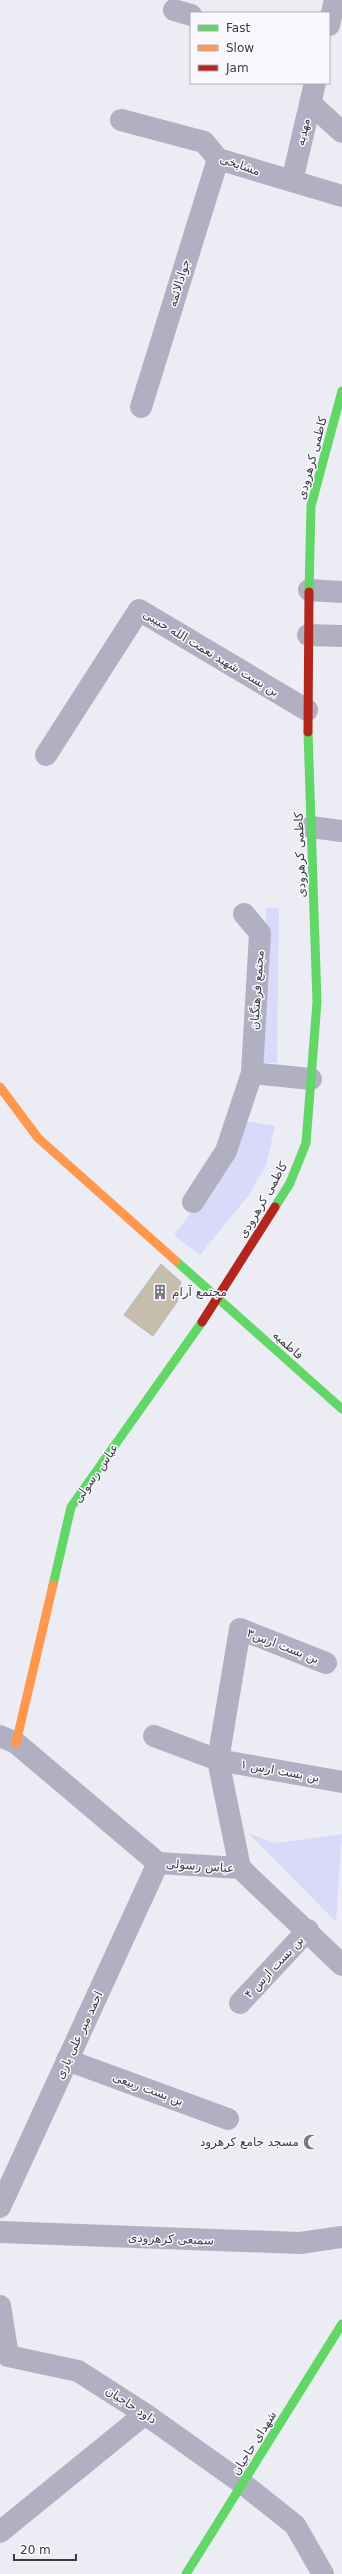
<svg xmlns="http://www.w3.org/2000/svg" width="342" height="2574" viewBox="0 0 342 2574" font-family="'DejaVu Sans','Noto Sans Arabic',sans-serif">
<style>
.green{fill:#d9d9fa}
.building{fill:#c7bdad;stroke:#b7b6b6}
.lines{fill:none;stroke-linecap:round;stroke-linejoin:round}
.street{stroke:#b0b0c2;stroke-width:22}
.fast{stroke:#63d668;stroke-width:9}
.slow{stroke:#ff974d;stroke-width:9}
.jam{stroke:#b3261e;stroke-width:9}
.labels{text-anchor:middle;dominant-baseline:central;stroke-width:3;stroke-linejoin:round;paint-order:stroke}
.street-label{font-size:12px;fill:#3b3b41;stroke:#f8f8fe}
.poi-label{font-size:12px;fill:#3b3b41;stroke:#f8f8fe;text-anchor:start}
</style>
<rect width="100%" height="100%" fill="#ecedf4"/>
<path class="green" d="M 266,908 L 279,908 L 277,1063 L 260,1063 Z
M 246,1121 L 275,1126 L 266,1166 L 248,1196 L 200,1255 L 174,1235 L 231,1159 Z
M 248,1833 L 276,1843 L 342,1834 L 336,1922 Z"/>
<path class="building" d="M 161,1264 L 181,1282 L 177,1302 L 153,1336 L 124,1315 Z"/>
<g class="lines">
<path class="street" d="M 174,10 L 191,15
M 329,25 L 335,0
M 310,103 L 342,132
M 121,120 L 204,142 L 218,159 L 342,196
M 292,181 L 315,83
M 141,407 L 218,159
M 309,590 L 342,592
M 308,635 L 342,636
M 46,755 L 139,610 L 307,710
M 311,827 L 342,831
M 252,1073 L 311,1079
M 193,1202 L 226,1151 L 252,1073 L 260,933 L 244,914
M 0,1736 L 16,1743 L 158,1863 L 240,1868 L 342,1965
M 154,1736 L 218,1760 L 342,1782
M 240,1868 L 218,1760 L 240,1629 L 326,1663
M 240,2003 L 308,1930
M 67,2060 L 228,2119
M 0,2207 L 158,1863
M 0,2232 L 300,2243 L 342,2237
M 0,2306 L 8,2356
M 8,2356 L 78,2371 L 145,2414 L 242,2483 L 295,2525 L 323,2574
M 0,2532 L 145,2414"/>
<path class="fast" d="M 309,592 L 311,506 L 342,391
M 275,1207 L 290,1183 L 306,1143 L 317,1002 L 308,732
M 176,1261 L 342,1409
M 53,1585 L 71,1507 L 202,1322
M 186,2574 L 342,2324"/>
<path class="slow" d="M 0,1087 L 38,1138 L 176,1261
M 16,1743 L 53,1585"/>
<path class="jam" d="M 308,732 L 309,592
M 202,1322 L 275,1207"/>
</g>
<defs>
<symbol id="building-bare" viewBox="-9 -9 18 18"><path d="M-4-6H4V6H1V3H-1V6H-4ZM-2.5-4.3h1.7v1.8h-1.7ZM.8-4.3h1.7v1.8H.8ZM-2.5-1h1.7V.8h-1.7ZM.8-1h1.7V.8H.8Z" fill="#797980" stroke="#f8f8fe" stroke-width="2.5" paint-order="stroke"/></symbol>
<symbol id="mosque-bare" viewBox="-9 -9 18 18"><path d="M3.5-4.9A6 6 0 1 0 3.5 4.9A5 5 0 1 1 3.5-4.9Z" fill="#797980" stroke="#f8f8fe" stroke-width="2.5" paint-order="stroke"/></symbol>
</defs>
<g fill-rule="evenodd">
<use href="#building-bare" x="149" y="1281" width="22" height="22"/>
<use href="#mosque-bare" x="300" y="2131" width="22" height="22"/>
</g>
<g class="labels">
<g class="street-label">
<text transform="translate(303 132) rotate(-77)">مهدیه</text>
<text transform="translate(240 165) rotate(19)">مشایخی</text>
<text transform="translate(179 283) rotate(-73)">جوادالائمه</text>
<text transform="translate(312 458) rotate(-75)">کاظمی کرهرودی</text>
<text transform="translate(211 653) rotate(31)">بن بست شهید نعمت الله حبیبی</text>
<text transform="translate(300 855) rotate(-92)">کاظمی کرهرودی</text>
<text transform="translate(257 990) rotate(-86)">مجتمع فرهنگیان</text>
<text transform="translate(263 1200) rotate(-60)">کاظمی کرهرودی</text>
<text transform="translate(288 1345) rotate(42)">فاطمیه</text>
<text transform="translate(96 1473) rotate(-55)">عباس رسولی</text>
<text transform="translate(283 1646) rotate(21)">بن بست ارس۳</text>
<text transform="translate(280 1771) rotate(10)">بن بست ارس ۱</text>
<text transform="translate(200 1866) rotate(4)">عباس رسولی</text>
<text transform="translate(274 1967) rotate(-47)">بن بست ارس ۴</text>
<text transform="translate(79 2035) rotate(-65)">احمد میر علی یاری</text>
<text transform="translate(148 2089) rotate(20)">بن بست ربیعی</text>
<text transform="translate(171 2239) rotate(2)">سمیعی کرهرودی</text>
<text transform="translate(131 2405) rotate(33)">داود حاجیان</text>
<text transform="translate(254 2443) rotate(-58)">شهدای حاجیان</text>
</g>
<g class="poi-label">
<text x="172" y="1292">مجتمع آرام</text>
<text x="299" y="2142" text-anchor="end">مسجد جامع کرهرود</text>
</g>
</g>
<rect x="190" y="12" width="140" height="72" fill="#f8f8fe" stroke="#acacb2"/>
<rect x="198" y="25" width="20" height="6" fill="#63d668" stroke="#acacb2"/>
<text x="226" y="32" font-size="12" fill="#3b3b41">Fast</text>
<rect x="198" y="45" width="20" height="6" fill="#ff974d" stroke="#acacb2"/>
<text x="226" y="52" font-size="12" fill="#3b3b41">Slow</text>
<rect x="198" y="65" width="20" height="6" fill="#b3261e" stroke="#acacb2"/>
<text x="226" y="72" font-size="12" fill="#3b3b41">Jam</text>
<path d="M14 2554v6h62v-6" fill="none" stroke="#3b3b41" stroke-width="2"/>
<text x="20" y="2554" font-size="12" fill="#3b3b41" stroke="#f8f8fe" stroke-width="3" paint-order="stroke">20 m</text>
</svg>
